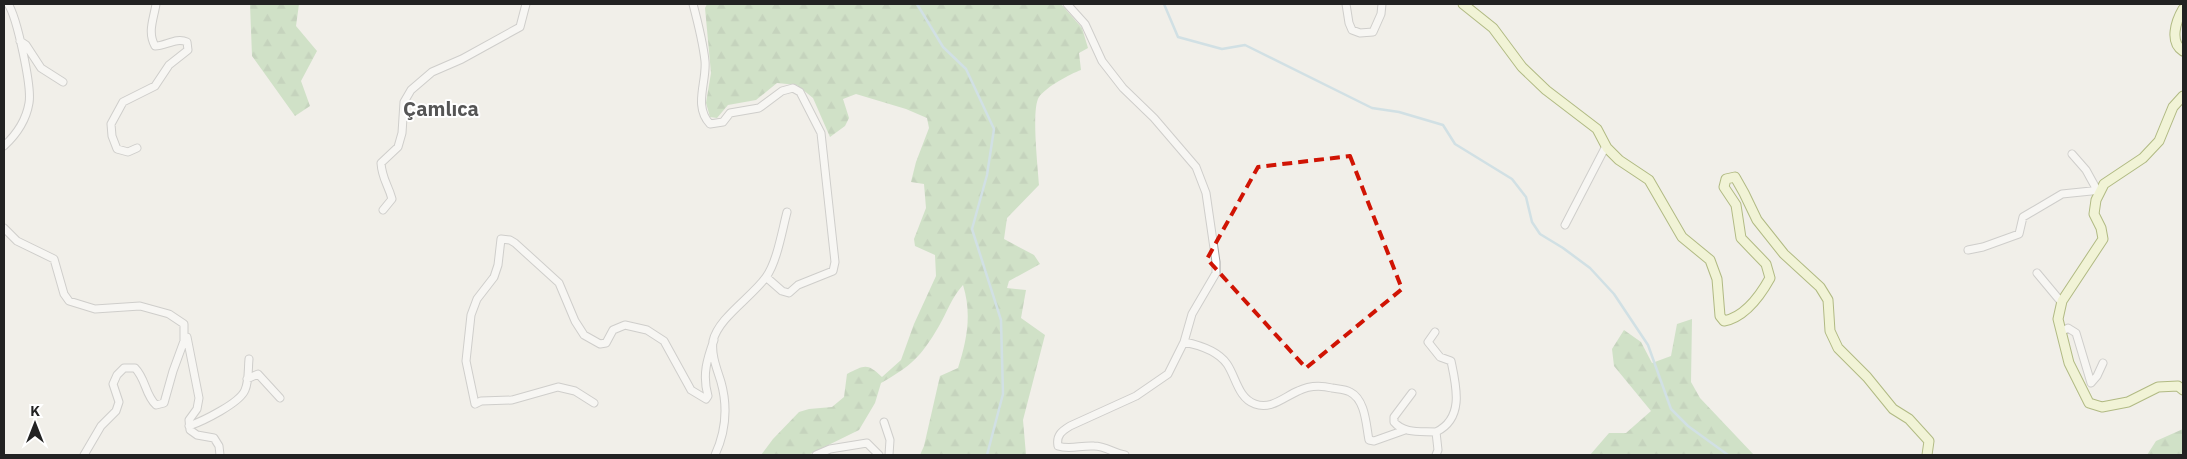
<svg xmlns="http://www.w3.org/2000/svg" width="2187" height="459" viewBox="0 0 2187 459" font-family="'IBM Plex Sans',sans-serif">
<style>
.forest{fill:url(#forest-firs)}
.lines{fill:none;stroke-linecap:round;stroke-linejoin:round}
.stream{stroke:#aacede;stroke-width:2.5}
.street-casing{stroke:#a6a6a6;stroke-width:9}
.secondary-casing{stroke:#647a07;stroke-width:11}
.street{stroke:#fff;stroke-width:7}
.secondary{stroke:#f1f9bf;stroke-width:9}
.marked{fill:none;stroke:#d01404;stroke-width:4;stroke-dasharray:10 6;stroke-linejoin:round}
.labels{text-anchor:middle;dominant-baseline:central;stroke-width:4;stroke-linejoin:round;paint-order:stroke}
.district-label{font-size:20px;font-weight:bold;fill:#555;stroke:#fff}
</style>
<defs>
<pattern id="forest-firs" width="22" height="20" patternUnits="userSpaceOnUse" patternTransform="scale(1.25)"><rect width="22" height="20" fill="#a9d09e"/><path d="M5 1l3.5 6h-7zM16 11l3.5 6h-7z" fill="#91b288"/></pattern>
</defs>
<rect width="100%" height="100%" fill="#f1efe9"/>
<path class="forest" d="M 250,4 L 299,4 L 296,26 L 317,51 L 301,81 L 310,106 L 295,116 L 252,56 Z
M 707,4 L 1061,4 L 1082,28 L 1088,48 L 1079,53 L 1081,70 C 1070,74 1046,87 1039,97 C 1031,109 1038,168 1039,185 L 1007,218 L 1004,239 L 1034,255 L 1040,264 L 1009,281 L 1007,288 L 1026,290 L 1021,318 L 1045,335 L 1023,420 L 1026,455 L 920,455 L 924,446 L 940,376 L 958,368 C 967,340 972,314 963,285 C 952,297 947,312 939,326 C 921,357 911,366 881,383 L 875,403 L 859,430 L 808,455 L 761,455 L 773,439 L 799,412 L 809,409 L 832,407 L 844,397 L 847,374 C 865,365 867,363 882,377 L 901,360 L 914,324 L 936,276 L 935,255 L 915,246 L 914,239 L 926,208 L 924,184 L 911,182 L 916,162 L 929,128 L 927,118 L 906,109 L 856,94 L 843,99 L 849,118 L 845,126 L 830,137 L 813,98 L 797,85 L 777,83 L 756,100 L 728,105 L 717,118 L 710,117 L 706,103 L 711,73 L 705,8 Z
M 1692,319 L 1691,382 L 1700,398 L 1754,455 L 1590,455 L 1609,433 L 1626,433 L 1651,411 L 1614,366 L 1612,349 L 1624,330 L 1641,342 L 1652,363 L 1671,356 L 1677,324 Z
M 2183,429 L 2183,455 L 2147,455 L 2156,441 Z"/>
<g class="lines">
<path class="stream" d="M 917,4 L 943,47 L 966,69 L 994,129 L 987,175 L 972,229 L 1001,320 L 1003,394 L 987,455
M 1164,4 L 1178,37 L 1222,49 L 1245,45 L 1372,108 L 1399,112 L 1443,125 L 1455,144 L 1512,179 L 1526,197 L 1532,222 L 1540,234 L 1563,248 L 1590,268 L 1614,294 L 1648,345 L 1671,409 L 1688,426 L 1728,455"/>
<defs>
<path id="street" d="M 693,4 C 698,23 703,42 705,61 C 707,82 693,106 710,124 L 723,122 L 730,113 L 759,108 L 782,91 L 793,88 L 800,92 L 821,133 L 835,262 L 833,271 L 798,285 L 789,293 L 782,291 L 766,277
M 1067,4 L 1085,24 L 1102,61 L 1123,88 L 1154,118 L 1196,167 L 1206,193 L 1216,262 L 1216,273 L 1192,314 L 1184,342 L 1168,374 L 1136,396 L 1070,426 C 1062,431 1056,435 1058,446 C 1070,450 1081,445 1094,446 C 1105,446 1114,453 1125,455
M 1346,4 L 1349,23 L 1352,30 L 1360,33 L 1373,32 L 1381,14 L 1382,4
M 20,41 L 26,45 L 41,68 L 63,82
M 4,146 C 17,134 26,121 29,103 C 32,87 17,17 8,4
M 137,148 L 128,152 L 117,149 L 112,136 L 111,124 L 123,102 L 155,86 L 169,65 L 188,50 L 187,42 C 176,37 166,46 155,46 C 147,32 154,18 156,4
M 2072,154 L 2086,170 L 2097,190
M 383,210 L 392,199 C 388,184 382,179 381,163 L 398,147 L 402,133 L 404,102 L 411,90 L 432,72 L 462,59 L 520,27 L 526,4
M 1565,225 L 1606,146
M 4,228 L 17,241 L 54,259 L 64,294 L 69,301 L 95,309 L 140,306 L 169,314 L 184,324 L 184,341 L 173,371 L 164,403 L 156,405 C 145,395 146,379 135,368 L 124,368 L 117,375 L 113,384 L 119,402 L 116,411 L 101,426 L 84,455
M 1968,250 L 1983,247 L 2019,234 L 2023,217 L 2062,194 L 2101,190
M 2037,273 L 2062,303
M 1435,332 L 1428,342 L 1440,357 L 1451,361 C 1456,385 1465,418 1436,432 L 1438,450 L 1436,455
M 2061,332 L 2068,328 L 2076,333 L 2091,383 L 2097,376 L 2103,363
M 187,337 L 199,398 L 197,409 L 189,420 L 190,430 L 197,435 L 214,438 L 219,446 L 220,455
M 1184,342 C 1199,345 1218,351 1227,364 C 1236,377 1238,398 1255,404 C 1271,410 1284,397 1298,391 C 1308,386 1320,385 1332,388 C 1337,389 1345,389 1350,392 C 1366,400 1366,426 1369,440 L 1374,441 L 1405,430
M 247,379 L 258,374 L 280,398
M 1412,393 L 1394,417 L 1394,422 C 1404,434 1421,431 1436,432
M 594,403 L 575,391 L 558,387 L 512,400 L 481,401 L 475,404 L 466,361 L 471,315 L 477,299 L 494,277 L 498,265 L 501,239 L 510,240 L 515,243 L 559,283 L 575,321 L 584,335 L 600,344 L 606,343 L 613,330 L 625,325 L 647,330 L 664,341 L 691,390 L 706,399 L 708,396 C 702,375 707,359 714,340
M 884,422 L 890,440 L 889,455
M 189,426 C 203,421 240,403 245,390 C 249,381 248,369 249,359
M 715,455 C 726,431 728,407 721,382 C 717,369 711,355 713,341 C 718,318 752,297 766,277 C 777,262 782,231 787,212
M 816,455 L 830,449 L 867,443 L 879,455"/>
<path id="secondary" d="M 1463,4 L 1493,28 L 1522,67 L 1546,90 L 1597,129 L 1607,148 L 1619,160 L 1649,180 L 1682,237 L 1710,260 L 1717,279 L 1720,316 L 1724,321 C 1745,317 1760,296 1770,278 L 1766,264 L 1741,238 L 1736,205 L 1724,187 L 1726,179 L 1735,177 L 1744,193 L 1757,220 L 1784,254 L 1820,287 L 1828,300 L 1830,331 L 1838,348 L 1867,377 L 1893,409 L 1909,419 L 1929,441 L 1927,455
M 2183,9 C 2176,21 2169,42 2183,51
M 2183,96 L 2173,107 L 2159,141 L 2143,158 L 2104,184 L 2096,200 L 2094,214 L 2101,228 L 2103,239 L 2062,301 L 2058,319 L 2069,363 L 2089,403 L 2102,407 L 2128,402 L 2158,387 L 2178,386 L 2183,390"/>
</defs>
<use href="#street" class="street-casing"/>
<use href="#secondary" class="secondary-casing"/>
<use href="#street" class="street"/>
<use href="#secondary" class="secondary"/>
</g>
<path d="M0 0H2187V459H0ZM 1350,156 L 1402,289 L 1306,368 L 1207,259 L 1258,167 Z" fill="#f1efe9" fill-opacity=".55" fill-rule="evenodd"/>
<path class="marked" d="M 1350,156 L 1402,289 L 1306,368 L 1207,259 L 1258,167 Z"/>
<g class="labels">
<g class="district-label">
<text x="441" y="108">Çamlıca</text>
</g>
</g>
<rect width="2187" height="459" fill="none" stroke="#222222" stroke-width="10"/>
<g transform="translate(35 424)" stroke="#ffffff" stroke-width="4" paint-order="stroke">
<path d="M0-4L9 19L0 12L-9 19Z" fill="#222222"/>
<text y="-8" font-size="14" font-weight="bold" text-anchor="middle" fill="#222222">K</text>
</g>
</svg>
